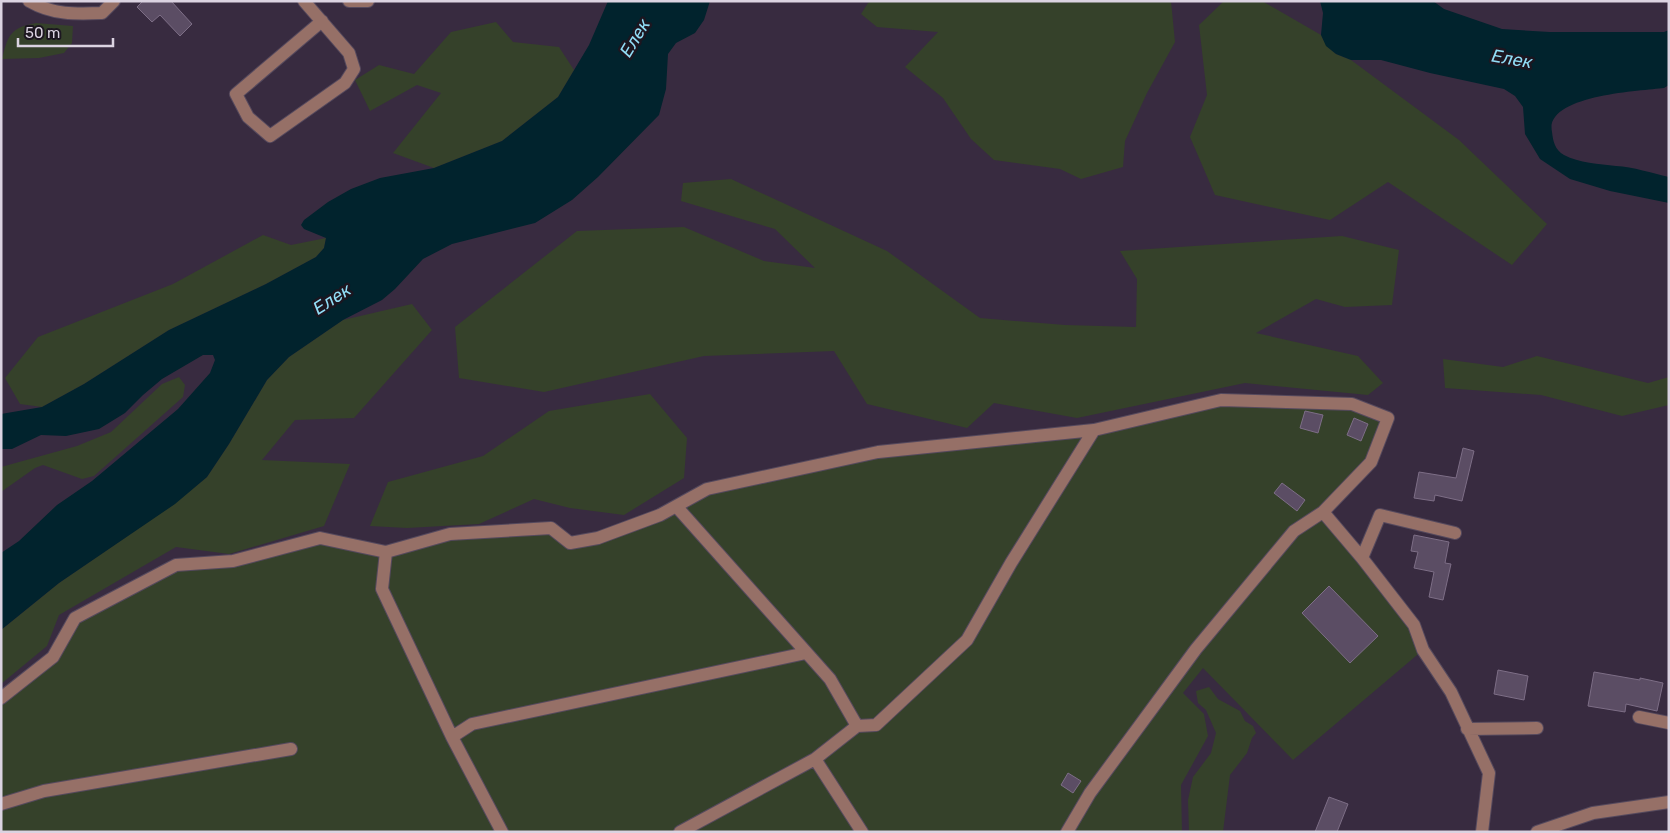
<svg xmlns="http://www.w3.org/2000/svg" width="1670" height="833" viewBox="0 0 1670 833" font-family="Rubik,sans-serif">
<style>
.green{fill:#35412a}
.water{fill:#01232d}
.building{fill:#5b4d64;stroke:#7d6e86}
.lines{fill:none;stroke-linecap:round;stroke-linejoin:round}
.minor-casing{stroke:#55495d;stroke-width:14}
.minor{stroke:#967067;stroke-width:12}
.labels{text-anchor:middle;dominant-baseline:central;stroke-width:5;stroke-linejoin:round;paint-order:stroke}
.water-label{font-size:18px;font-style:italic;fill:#91ddf6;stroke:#1c1620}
</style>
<rect width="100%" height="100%" fill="#382b40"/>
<path class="green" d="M 871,1 L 1171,1 L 1175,42 L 1147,93 L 1125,141 L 1123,167 L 1081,179 L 1060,169 L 994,160 L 971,139 L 943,98 L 905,67 L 938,32 L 877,27 L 861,14 L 868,3 Z
M 1224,1 L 1262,1 L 1321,35 L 1327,46 L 1336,54 L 1351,60 L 1459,140 L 1547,224 L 1512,265 L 1388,182 L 1330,220 L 1215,195 L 1190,137 L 1207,95 L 1199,25 Z
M 496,22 L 513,42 L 559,47 L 574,70 L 558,97 L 502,141 L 434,168 L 393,153 L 441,93 L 417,85 L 370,111 L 355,80 L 379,65 L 414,74 L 451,32 Z
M 36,23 L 73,26 L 72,43 L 64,53 L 39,58 L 2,59 C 8,35 10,28 36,23 Z
M 731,179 L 887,251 L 980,318 L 1065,325 L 1136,327 L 1137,279 L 1120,251 L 1342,236 L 1399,250 L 1392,305 L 1345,307 L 1316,299 L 1256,333 L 1358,356 L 1383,383 L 1368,395 L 1245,383 L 1077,418 L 994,403 L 967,428 L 867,404 L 834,351 L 704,356 L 544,392 L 459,378 L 455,327 L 577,231 L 684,227 L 764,261 L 815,268 L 775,229 L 681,201 L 683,183 Z
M 263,235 L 291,245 L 326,238 L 324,248 L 316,257 L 266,284 L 169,330 L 84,384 L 42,407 L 20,404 L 5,378 L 38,337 L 173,284 Z
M 412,304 L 432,330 L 354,418 L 295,420 L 262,460 L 350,464 L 324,526 L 229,554 L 176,547 L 59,615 L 47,646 L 1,684 L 1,630 L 59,583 L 174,504 L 207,477 L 229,444 L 267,380 L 289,357 L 343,320 Z
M 1537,356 L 1648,383 L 1669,377 L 1669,405 L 1622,416 L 1541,395 L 1445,388 L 1443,359 L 1503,367 Z
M 179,377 L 185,385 L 183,397 L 94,476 L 82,479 L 43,465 L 35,468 L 1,492 L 1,467 L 77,446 L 111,432 L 162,384 Z
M 650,394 L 687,438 L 684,478 L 624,515 L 570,508 L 534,499 L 479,524 L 407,528 L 370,526 L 388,482 L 483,456 L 549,411 Z
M 1221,400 L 1352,404 L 1388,418 L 1371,462 L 1323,513 L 1362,558 L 1423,650 L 1293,760 L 1203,668 L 1183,693 L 1204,714 L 1208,736 L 1181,785 L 1182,832 L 1,832 L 1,698 L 53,657 L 75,618 L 176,565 L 233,561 L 320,538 L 386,552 L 450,534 L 551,528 L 571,543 L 598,538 L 707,489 L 878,452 L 1094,430 Z
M 1209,687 L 1218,699 L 1240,711 L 1245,721 L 1253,726 L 1256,733 L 1252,738 L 1247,753 L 1230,775 L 1223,832 L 1189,832 L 1188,800 L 1193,777 L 1211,753 L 1216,733 L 1206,710 L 1198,703 L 1196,691 Z"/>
<path class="water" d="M 608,1 L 710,1 L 704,20 L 695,33 L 676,43 L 668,54 L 666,89 L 659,115 L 598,177 L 572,200 L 535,223 L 452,244 L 423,259 L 395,289 L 382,300 L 343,320 L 289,357 L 267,380 L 229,444 L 207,477 L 175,504 L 59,583 L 1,630 L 1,553 L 19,541 L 57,505 L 92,481 L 178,409 L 210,373 L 215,360 L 213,355 L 203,355 L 162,379 L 143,395 L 125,413 L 99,429 L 66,436 L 41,435 L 12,449 L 1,449 L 1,414 L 42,407 L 84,384 L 169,330 L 266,284 L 316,257 L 324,248 L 326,238 L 304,229 L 301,225 L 304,220 L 328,202 L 351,189 L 380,178 L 434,168 L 502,141 L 558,97 L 589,45 Z
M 1320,1 L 1433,1 L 1444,9 L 1502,29 L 1550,32 L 1664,32 L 1669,30 L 1669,85 L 1664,88 C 1640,91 1544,95 1552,132 C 1553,141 1555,150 1564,155 C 1579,163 1599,164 1616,166 C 1633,167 1652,173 1669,177 L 1669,203 L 1610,191 L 1570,179 L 1540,159 L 1525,134 L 1523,107 L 1515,96 L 1504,89 L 1430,73 L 1381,60 L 1351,60 L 1336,54 L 1326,46 L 1321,35 L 1323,13 Z"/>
<path class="building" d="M 143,1 L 171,1 L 192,24 L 180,36 L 160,15 L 152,22 L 137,7 Z
M 1305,411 L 1323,415 L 1318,433 L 1300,428 Z
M 1354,418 L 1368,424 L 1361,441 L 1347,435 Z
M 1463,448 L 1474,451 L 1462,501 L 1435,495 L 1434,501 L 1414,498 L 1419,472 L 1456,478 Z
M 1282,483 L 1305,500 L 1297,511 L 1274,493 Z
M 1414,535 L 1449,542 L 1445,563 L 1451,564 L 1443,600 L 1429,597 L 1434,572 L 1414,568 L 1418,552 L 1411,551 Z
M 1329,586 L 1378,636 L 1350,663 L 1302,613 Z
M 1498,670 L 1528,676 L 1524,700 L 1494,694 Z
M 1594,672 L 1640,680 L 1640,678 L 1663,683 L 1657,711 L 1626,704 L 1625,712 L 1588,706 Z
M 1068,773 L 1081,781 L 1073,793 L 1061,785 Z
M 1329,797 L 1348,804 L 1337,832 L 1315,832 Z"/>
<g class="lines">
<defs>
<path id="minor" d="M 29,1 C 53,15 76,14 102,13 L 114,1
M 304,1 L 349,53 L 354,69 L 345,83 L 270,136 L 248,117 L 236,94 L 322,21
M 349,1 L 368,1
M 676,506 L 830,679 L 857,726
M 386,552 L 382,589 L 452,737 L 502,832
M 1362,558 L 1380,515 L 1455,533
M 1,698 L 53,657 L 75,618 L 176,565 L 233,561 L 320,538 L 386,552 L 450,534 L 551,528 L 570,543 L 598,538 L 660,515 L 707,489 L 878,452 L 1094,430 L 1221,400 L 1352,404 L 1388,418 L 1371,462 L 1323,512 L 1362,558 L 1414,625 L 1423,650 L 1451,692 L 1489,773 L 1482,832
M 1639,717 L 1669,723
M 1467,729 L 1537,728
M 452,737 L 472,724 L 806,653
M 815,759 L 862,832
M 1,804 L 44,791 L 291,749
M 680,832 L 815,759 L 857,726 L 876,725 L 967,640 L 1011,563 L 1094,430
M 1067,832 L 1090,793 L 1196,649 L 1294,531 L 1323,512
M 1537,832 L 1593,813 L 1669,802"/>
</defs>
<use href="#minor" class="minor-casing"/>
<use href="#minor" class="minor"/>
</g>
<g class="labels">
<g class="water-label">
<text transform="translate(635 38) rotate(-59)">Елек</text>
<text transform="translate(1512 59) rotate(10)">Елек</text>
<text transform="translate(332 299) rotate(-33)">Елек</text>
</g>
</g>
<rect width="1670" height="833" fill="none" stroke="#dbd3e1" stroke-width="5"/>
<path d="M18 38v8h95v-8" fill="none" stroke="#dbd3e1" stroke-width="2.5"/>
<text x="25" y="38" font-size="15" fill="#dbd3e1" stroke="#1c1620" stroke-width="4" paint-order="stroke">50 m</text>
</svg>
